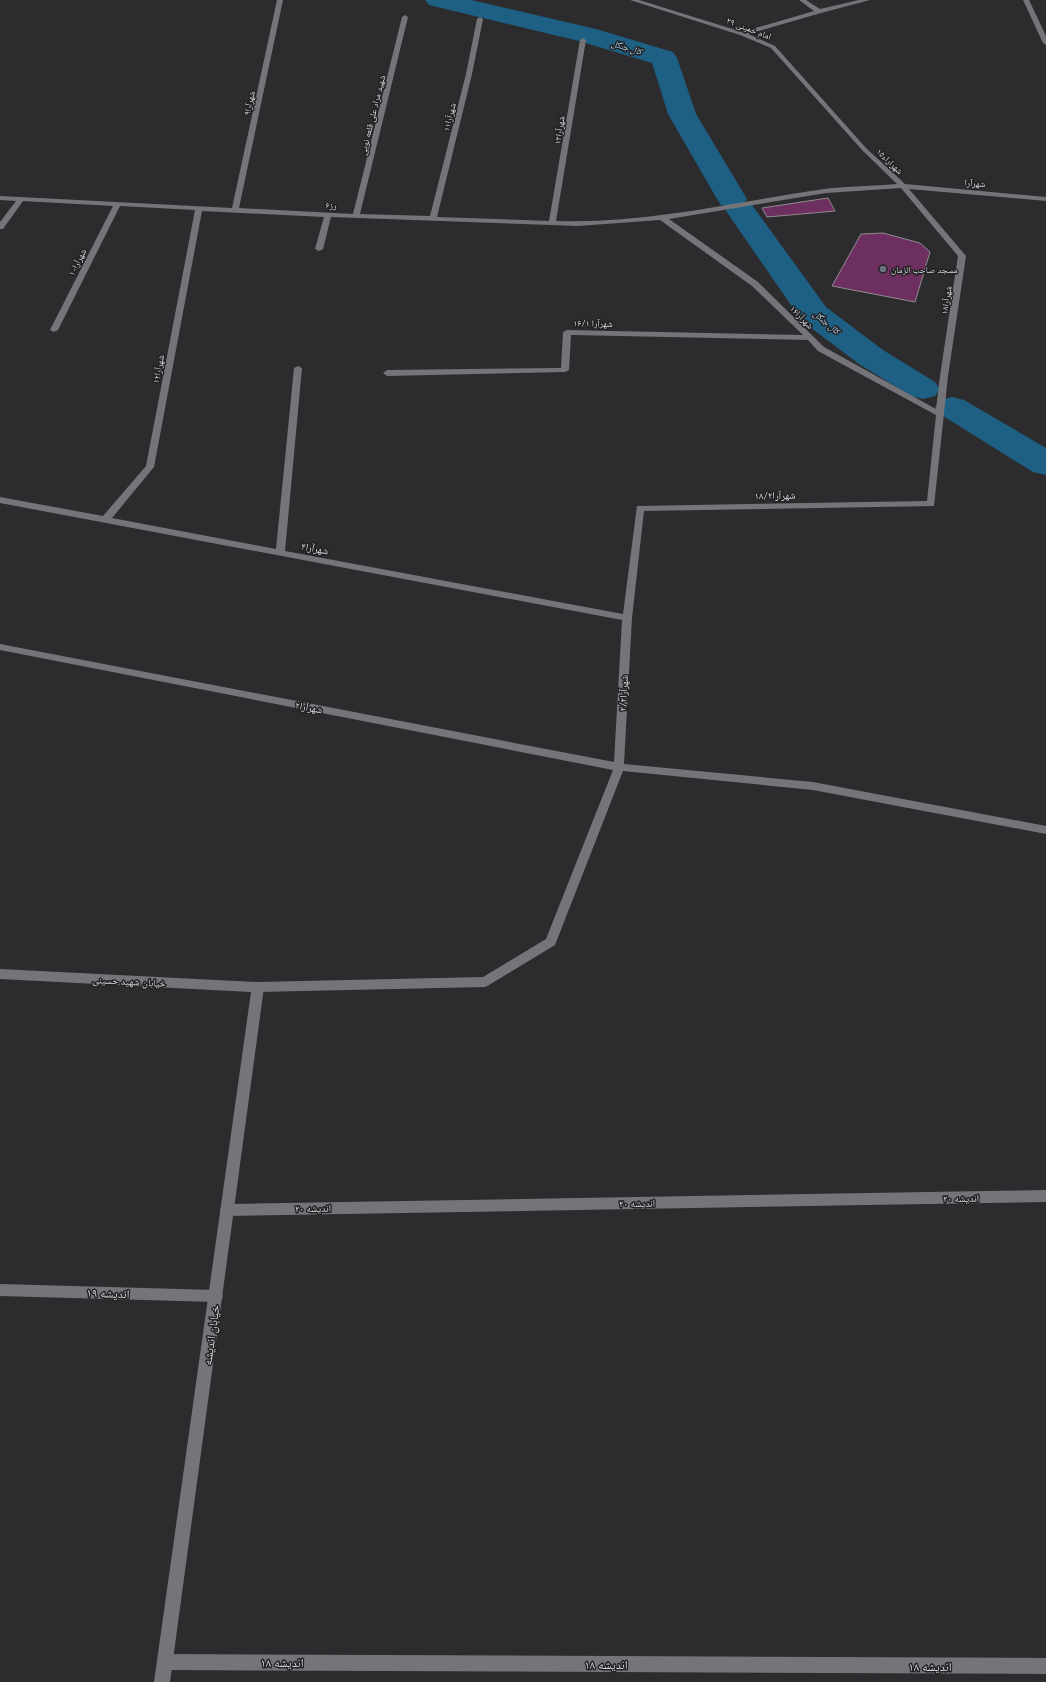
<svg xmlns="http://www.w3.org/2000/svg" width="1046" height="1682" viewBox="0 0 1046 1682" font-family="Lato,'Noto Naskh Arabic',sans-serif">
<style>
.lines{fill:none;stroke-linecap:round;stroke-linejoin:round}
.canal{fill:#1e5f84;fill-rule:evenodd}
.building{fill:#6d2f60;stroke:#908c8f}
.minor{fill:#757479;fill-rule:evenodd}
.secondary{fill:#757479;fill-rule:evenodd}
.worship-dot{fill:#6b7280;stroke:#222225;stroke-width:1.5}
.labels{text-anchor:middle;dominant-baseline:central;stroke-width:3;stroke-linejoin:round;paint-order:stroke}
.far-street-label{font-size:9px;fill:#dadadc;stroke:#222225}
.far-water-label{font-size:9px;font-style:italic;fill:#b3daf5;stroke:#222225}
.far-poi-label{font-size:9px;fill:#dadadc;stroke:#222225;text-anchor:start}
.street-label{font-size:10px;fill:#dadadc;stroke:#222225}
.near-street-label{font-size:12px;fill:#dadadc;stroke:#222225}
</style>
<rect width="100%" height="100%" fill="#2c2c2f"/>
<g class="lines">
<path class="canal" d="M 425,0 L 471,0 L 596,29 L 673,52 L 677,58 L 696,114 L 747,199 L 744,203 L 752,205 L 826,307 L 883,350 L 935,382 L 940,389 L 935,396 L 923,399 L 911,396 L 859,364 L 802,321 L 726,211 L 728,207 L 721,205 L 717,199 L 668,114 L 652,63 L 579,41 L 429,5 Z
M 952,397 L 964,400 L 1046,448 L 1046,475 L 1033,472 L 940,414 L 935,407 L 940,400 Z"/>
</g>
<path class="building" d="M 828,198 L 835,211 L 767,217 L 762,208 Z
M 883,233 L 920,243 L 930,252 L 915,302 L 832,286 L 861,234 Z"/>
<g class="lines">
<path class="minor" d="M 277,0 L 283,0 L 239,208 L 353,214 L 402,17 L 405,15 L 408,17 L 360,214 L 430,216 L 466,74 L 477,19 L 480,17 L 483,19 L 472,74 L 437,217 L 549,221 L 580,40 L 583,38 L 586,40 L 556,221 C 647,224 735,202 824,189 C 848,186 873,186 897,184 L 862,150 L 771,48 L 740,35 L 630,0 L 639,0 L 742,32 L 814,11 L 799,0 L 806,0 L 820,9 L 859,0 L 870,0 L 821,13 L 748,34 L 775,46 L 866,148 L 905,184 L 1046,197 L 1046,201 L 909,189 L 966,256 L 948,376 L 934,506 L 644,511 L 632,618 L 624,764 L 813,782 L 1046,826 L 1046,834 L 813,790 L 623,771 L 555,945 L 489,985 L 485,987 L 258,992 L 254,990 L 252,987 L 254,984 L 258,982 L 483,977 L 546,939 L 613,770 L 0,650 L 0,644 L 614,762 L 622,620 L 0,503 L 0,497 L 103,516 L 146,466 L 195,210 L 120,206 L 58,330 L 54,332 L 50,330 L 113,206 L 23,201 L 3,229 L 0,229 L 0,222 L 16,201 L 0,200 L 0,196 L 232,208 ZM 901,188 L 958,256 L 940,376 L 936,409 L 824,347 L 758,282 L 669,219 L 826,193 ZM 202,211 L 324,217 L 315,249 L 319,251 L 323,249 L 331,217 L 578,226 L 660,220 L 752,286 L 803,335 L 567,330 L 563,332 L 561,368 L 387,370 L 383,373 L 387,376 L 565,372 L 569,370 L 571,335 L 808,340 L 818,351 L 936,415 L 927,501 L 637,506 L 623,614 L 285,551 L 302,368 L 298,366 L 294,368 L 276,549 L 112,518 L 154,467 Z
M 1023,0 L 1029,0 L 1046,36 L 1046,45 L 1043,43 Z
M 1046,1190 L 1046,1202 L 227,1216 L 222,1214 L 220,1210 L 222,1206 L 227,1204 Z
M 0,1284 L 216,1290 L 221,1291 L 223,1296 L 221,1301 L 216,1302 L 0,1296 Z
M 165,1654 L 1046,1658 L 1046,1674 L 165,1670 L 159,1668 L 157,1662 L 159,1656 Z"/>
<path class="secondary" d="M 0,969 L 258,982 L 262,984 L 264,987 L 170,1682 L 154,1682 L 251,992 L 0,979 Z"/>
</g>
<circle class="worship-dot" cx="883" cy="269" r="4"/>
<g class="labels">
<g class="far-street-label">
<text transform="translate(749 28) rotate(21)">امام خمینی ۲۹</text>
<text transform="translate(249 103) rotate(-78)">شهرآرا۹</text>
<text transform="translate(372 115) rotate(-76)">شهید مراد علی قلعه نویی</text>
<text transform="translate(449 117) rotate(-76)">شهرآرا۱۱</text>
<text transform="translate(559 130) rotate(-81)">شهرآرا۱۳</text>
<text transform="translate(890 161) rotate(44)">شهراراء۱۵</text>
<text transform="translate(975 183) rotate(5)">شهرآرا</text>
<text transform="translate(331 205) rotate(2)">رز۶</text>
<text transform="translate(77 262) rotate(-63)">شهرآرا۱۰</text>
<text transform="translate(946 300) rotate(-81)">شهرآرا۱۸</text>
<text transform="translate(802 317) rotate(45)">شهرآرا۱۶</text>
<text transform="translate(593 323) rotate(1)">شهرآرا ۱۶/۱</text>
<text transform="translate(158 369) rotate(-79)">شهرآرا۱۲</text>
</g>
<g class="far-water-label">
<text transform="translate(627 47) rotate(17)">کال جنگل</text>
<text transform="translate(827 322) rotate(40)">کال جنگل</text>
</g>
<g class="far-poi-label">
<text x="891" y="269">مسجد صاحب الزمان</text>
</g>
<g class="street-label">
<text transform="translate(775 495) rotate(-1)">شهرآرا۱۸/۲</text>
<text transform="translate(315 548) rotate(11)">شهرآرا۴</text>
<text transform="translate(623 693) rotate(-87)">شهرآرا۲/۲</text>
<text transform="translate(309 707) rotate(11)">شهرآرا۲</text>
<text transform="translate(129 981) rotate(3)">خیابان شهید حسینی</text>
<text transform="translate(961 1198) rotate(-1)">اندیشه ۲۰</text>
<text transform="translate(637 1203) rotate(-1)">اندیشه ۲۰</text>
<text transform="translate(313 1208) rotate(-1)">اندیشه ۲۰</text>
</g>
<g class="near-street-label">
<text transform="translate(108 1293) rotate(2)">اندیشه ۱۹</text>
<text transform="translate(211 1335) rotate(-82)">خیابان اندیشه</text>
<text x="282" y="1662">اندیشه ۱۸</text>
<text x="606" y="1664">اندیشه ۱۸</text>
<text x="930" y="1666">اندیشه ۱۸</text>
</g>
</g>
</svg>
